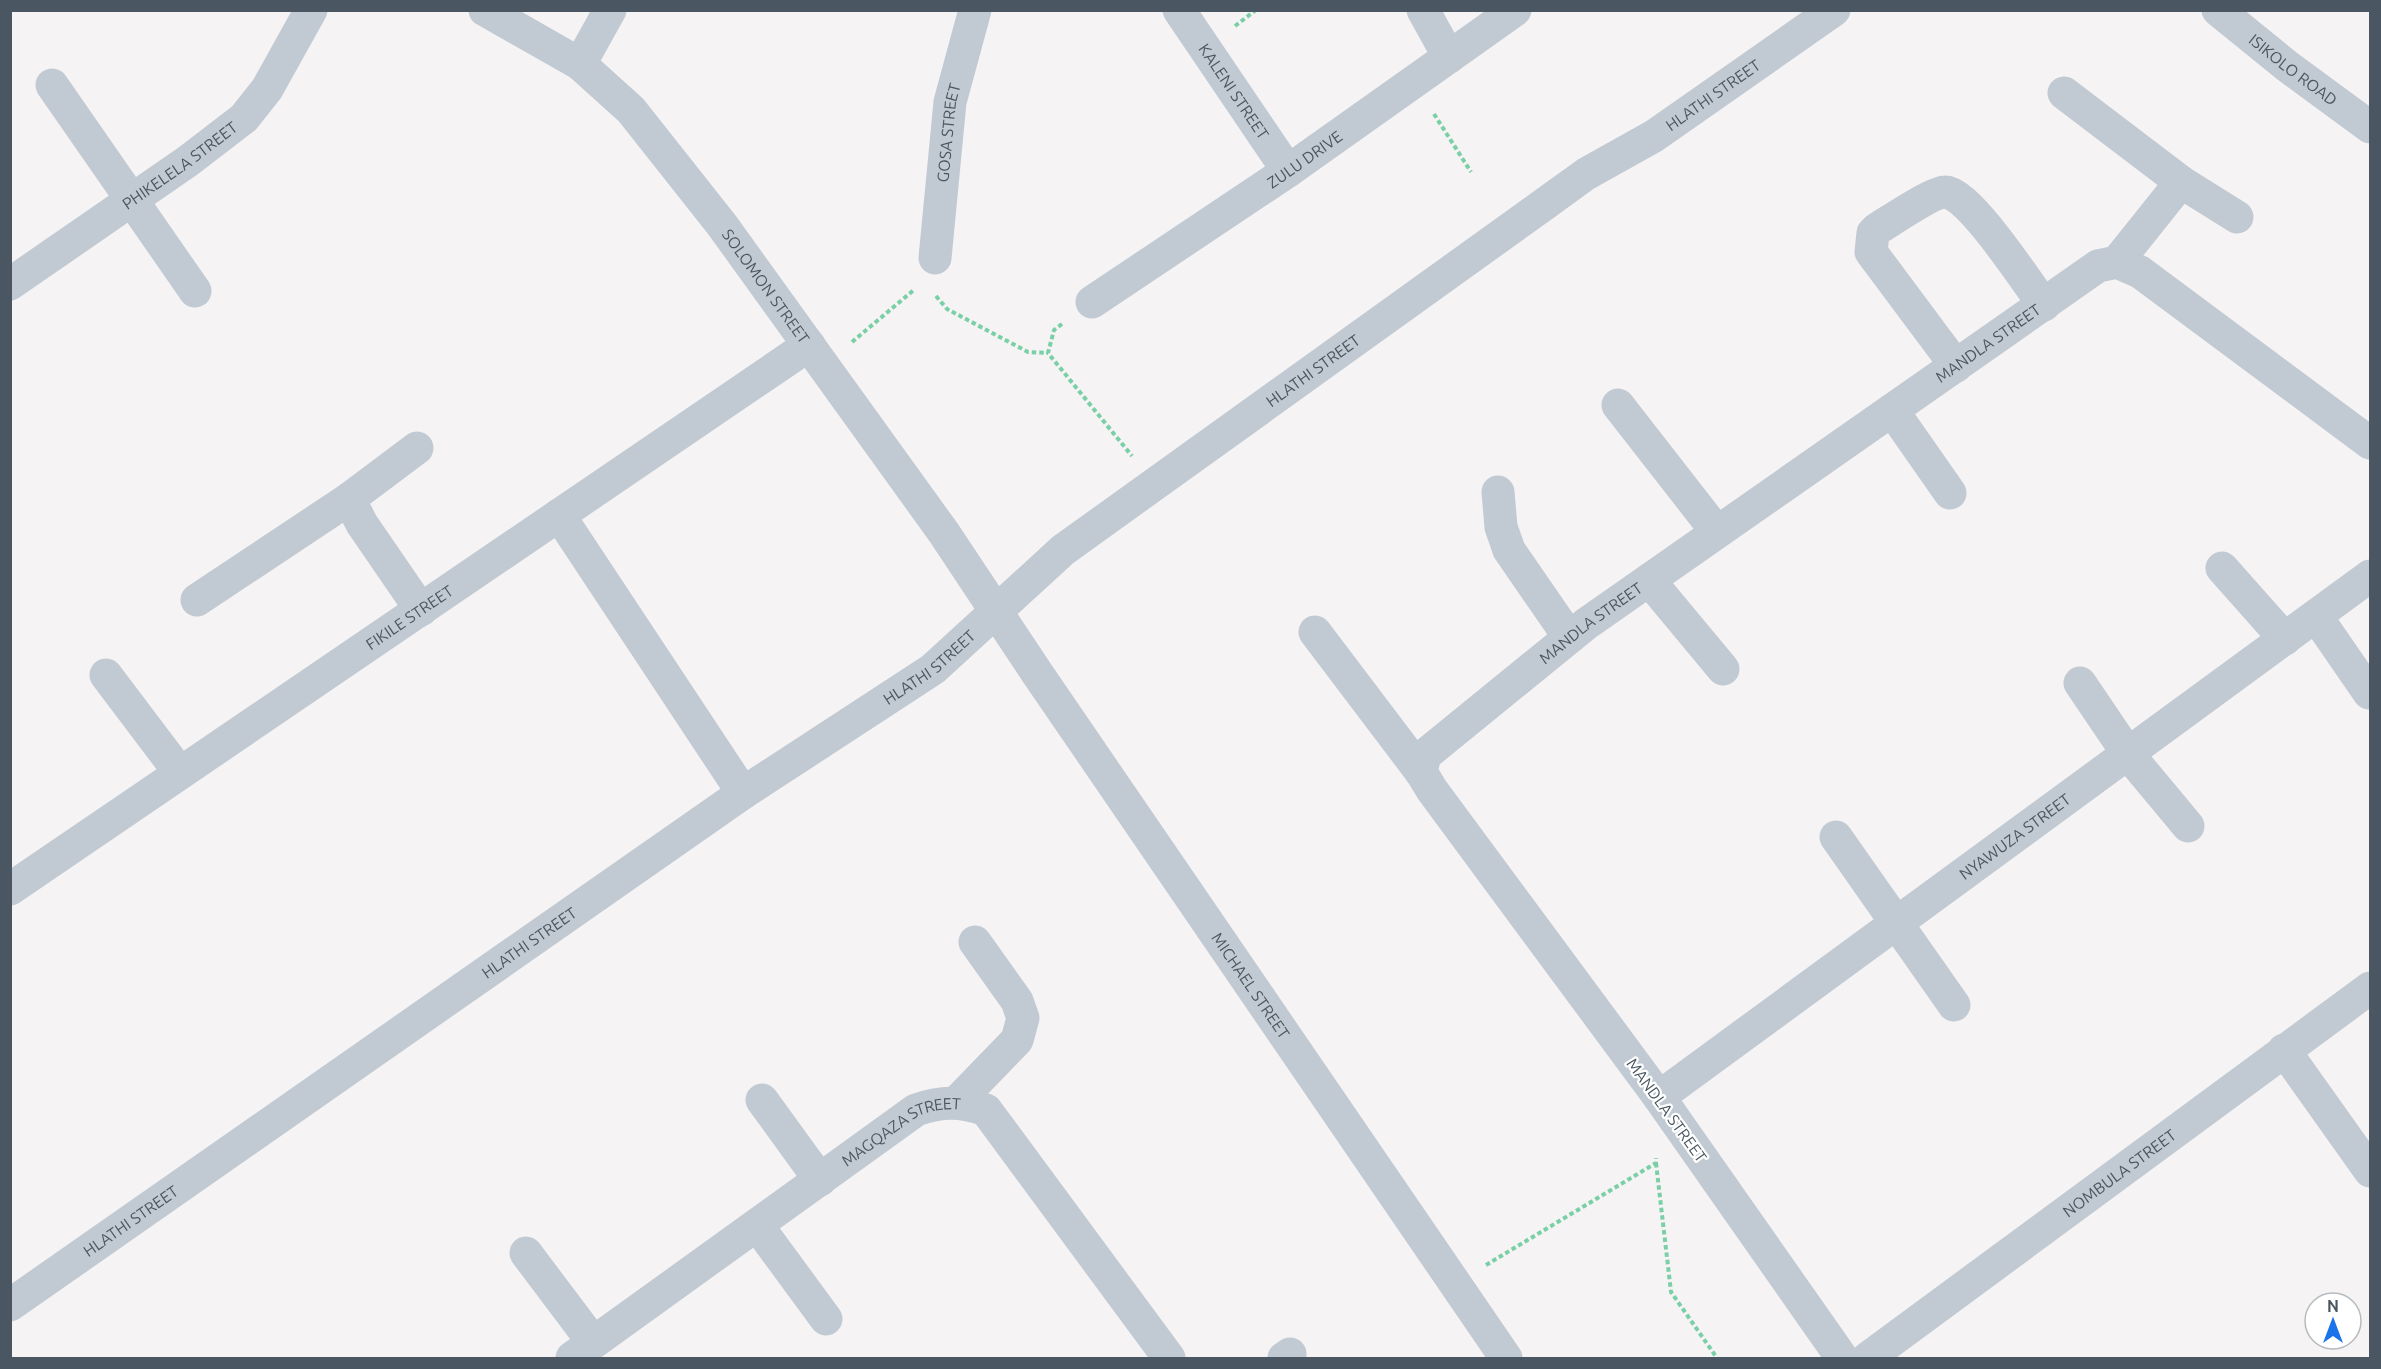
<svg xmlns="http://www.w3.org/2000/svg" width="2381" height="1369" viewBox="0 0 2381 1369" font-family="Ubuntu,sans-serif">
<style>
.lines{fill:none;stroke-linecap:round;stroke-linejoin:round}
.path{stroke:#7ad0a6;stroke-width:4;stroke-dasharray:4.5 3;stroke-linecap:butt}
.minor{stroke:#c1cad2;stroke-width:33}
.labels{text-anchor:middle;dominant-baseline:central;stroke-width:4.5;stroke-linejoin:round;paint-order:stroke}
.street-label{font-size:16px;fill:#4a5661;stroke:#fff}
</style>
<rect width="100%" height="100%" fill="#f5f3f3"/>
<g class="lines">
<path class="path" d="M 1235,26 L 1256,10
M 1434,114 L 1471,172
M 936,296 L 947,309 L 1028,352 L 1048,353
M 1062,324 L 1054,330 L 1048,353 L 1132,456
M 852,342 L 915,289
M 1656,1163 L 1671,1292 L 1717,1358
M 1486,1265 L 1656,1163 L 1656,1158"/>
<g class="minor">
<path id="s1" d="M 485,10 L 580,64 L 631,110 L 722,225 L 944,533 L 1037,673 L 1506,1358"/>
<path id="s2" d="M 1179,10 L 1288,171"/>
<path d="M 1423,10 L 1449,57"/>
<path id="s3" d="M 2218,10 L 2287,66 L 2370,127"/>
<path d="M 580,64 L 610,10"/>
<path d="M 52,85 L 195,291"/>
<path d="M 2064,93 L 2181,182 L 2117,262"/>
<path d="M 2181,182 L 2237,217"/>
<path id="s4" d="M 935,258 L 950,102 L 975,10"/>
<path id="s5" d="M 10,284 L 188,161 L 244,118 L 267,89 L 311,10"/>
<path id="s6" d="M 1092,302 L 1288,171 L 1515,10"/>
<path d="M 1956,366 L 1871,252 L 1873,233 L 1877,229 C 1890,221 1933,192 1945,192 C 1968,191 2028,284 2044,305"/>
<path d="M 1618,405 L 1717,532"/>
<path d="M 1892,410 L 1950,493"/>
<path d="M 417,448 L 349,499 L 362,524 L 421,610"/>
<path d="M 1498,492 L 1501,527 L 1509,550 L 1569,637"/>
<path d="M 559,515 L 743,793"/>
<path d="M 2222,568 L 2285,639"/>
<path d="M 1649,580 L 1723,669"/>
<path d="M 197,600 L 349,499"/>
<path d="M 2316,616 L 2369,693"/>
<path d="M 1315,632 L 1421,772"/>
<path d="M 106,675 L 180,773"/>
<path d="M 2080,683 L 2128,754 L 2188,826"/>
<path d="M 1836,837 L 1954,1005"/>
<path id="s7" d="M 10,889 L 809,345"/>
<path d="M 2284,1050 L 2370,1171"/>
<path id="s8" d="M 1659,1097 L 2370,576"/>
<path d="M 762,1100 L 820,1180"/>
<path d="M 957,1102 L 1017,1040 L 1023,1018 L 1017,1001 L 975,942"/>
<path d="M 757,1225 L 826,1319"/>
<path d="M 526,1253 L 593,1342"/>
<path id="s9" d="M 10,1305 L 743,793 L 933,669 L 1063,550 L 1539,208 L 1586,174 L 1654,136 L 1834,10"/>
<path id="s10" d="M 572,1358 L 916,1110 C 941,1101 961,1101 986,1110 L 1169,1358"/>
<path d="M 1284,1358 L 1290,1354"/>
<path id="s11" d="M 1842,1358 L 1659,1097 L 1432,790 L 1421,772 L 1425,755 L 1586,624 L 2098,266 L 2117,262 L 2140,272 L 2370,443"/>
<path id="s12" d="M 1868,1358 L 2370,988"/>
</g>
</g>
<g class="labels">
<g class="street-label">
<text stroke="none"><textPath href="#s3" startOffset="96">ISIKOLO ROAD</textPath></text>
<text stroke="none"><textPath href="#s2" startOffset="98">KALENI STREET</textPath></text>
<text stroke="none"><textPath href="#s9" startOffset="2091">HLATHI STREET</textPath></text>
<text stroke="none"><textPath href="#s4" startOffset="126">GOSA STREET</textPath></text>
<text stroke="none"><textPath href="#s6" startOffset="256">ZULU DRIVE</textPath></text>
<text stroke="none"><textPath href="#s5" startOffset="207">PHIKELELA STREET</textPath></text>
<text stroke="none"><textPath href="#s1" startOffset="400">SOLOMON STREET</textPath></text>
<text stroke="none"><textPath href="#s11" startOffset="1437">MANDLA STREET</textPath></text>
<text stroke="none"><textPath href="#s9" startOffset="1605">HLATHI STREET</textPath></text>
<text stroke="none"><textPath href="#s7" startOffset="483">FIKILE STREET</textPath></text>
<text stroke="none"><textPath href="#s11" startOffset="951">MANDLA STREET</textPath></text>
<text stroke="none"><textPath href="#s9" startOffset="1119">HLATHI STREET</textPath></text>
<text stroke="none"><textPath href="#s8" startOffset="441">NYAWUZA STREET</textPath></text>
<text stroke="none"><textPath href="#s9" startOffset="633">HLATHI STREET</textPath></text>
<text stroke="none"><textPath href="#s1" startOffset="1251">MICHAEL STREET</textPath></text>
<text transform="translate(1667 1110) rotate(54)">MANDLA STREET</text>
<text stroke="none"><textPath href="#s10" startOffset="402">MAGQAZA STREET</textPath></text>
<text stroke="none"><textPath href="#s12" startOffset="312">NOMBULA STREET</textPath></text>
<text stroke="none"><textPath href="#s9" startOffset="147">HLATHI STREET</textPath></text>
</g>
</g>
<rect width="2381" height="1369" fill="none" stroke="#4a5661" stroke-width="24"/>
<g transform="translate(2333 1321)"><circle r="28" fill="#ffffff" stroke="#b7bbc0" stroke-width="1.5"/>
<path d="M0-4.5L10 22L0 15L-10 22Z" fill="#1a73e8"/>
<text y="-9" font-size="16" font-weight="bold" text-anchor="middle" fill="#4a5661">N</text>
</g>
</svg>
